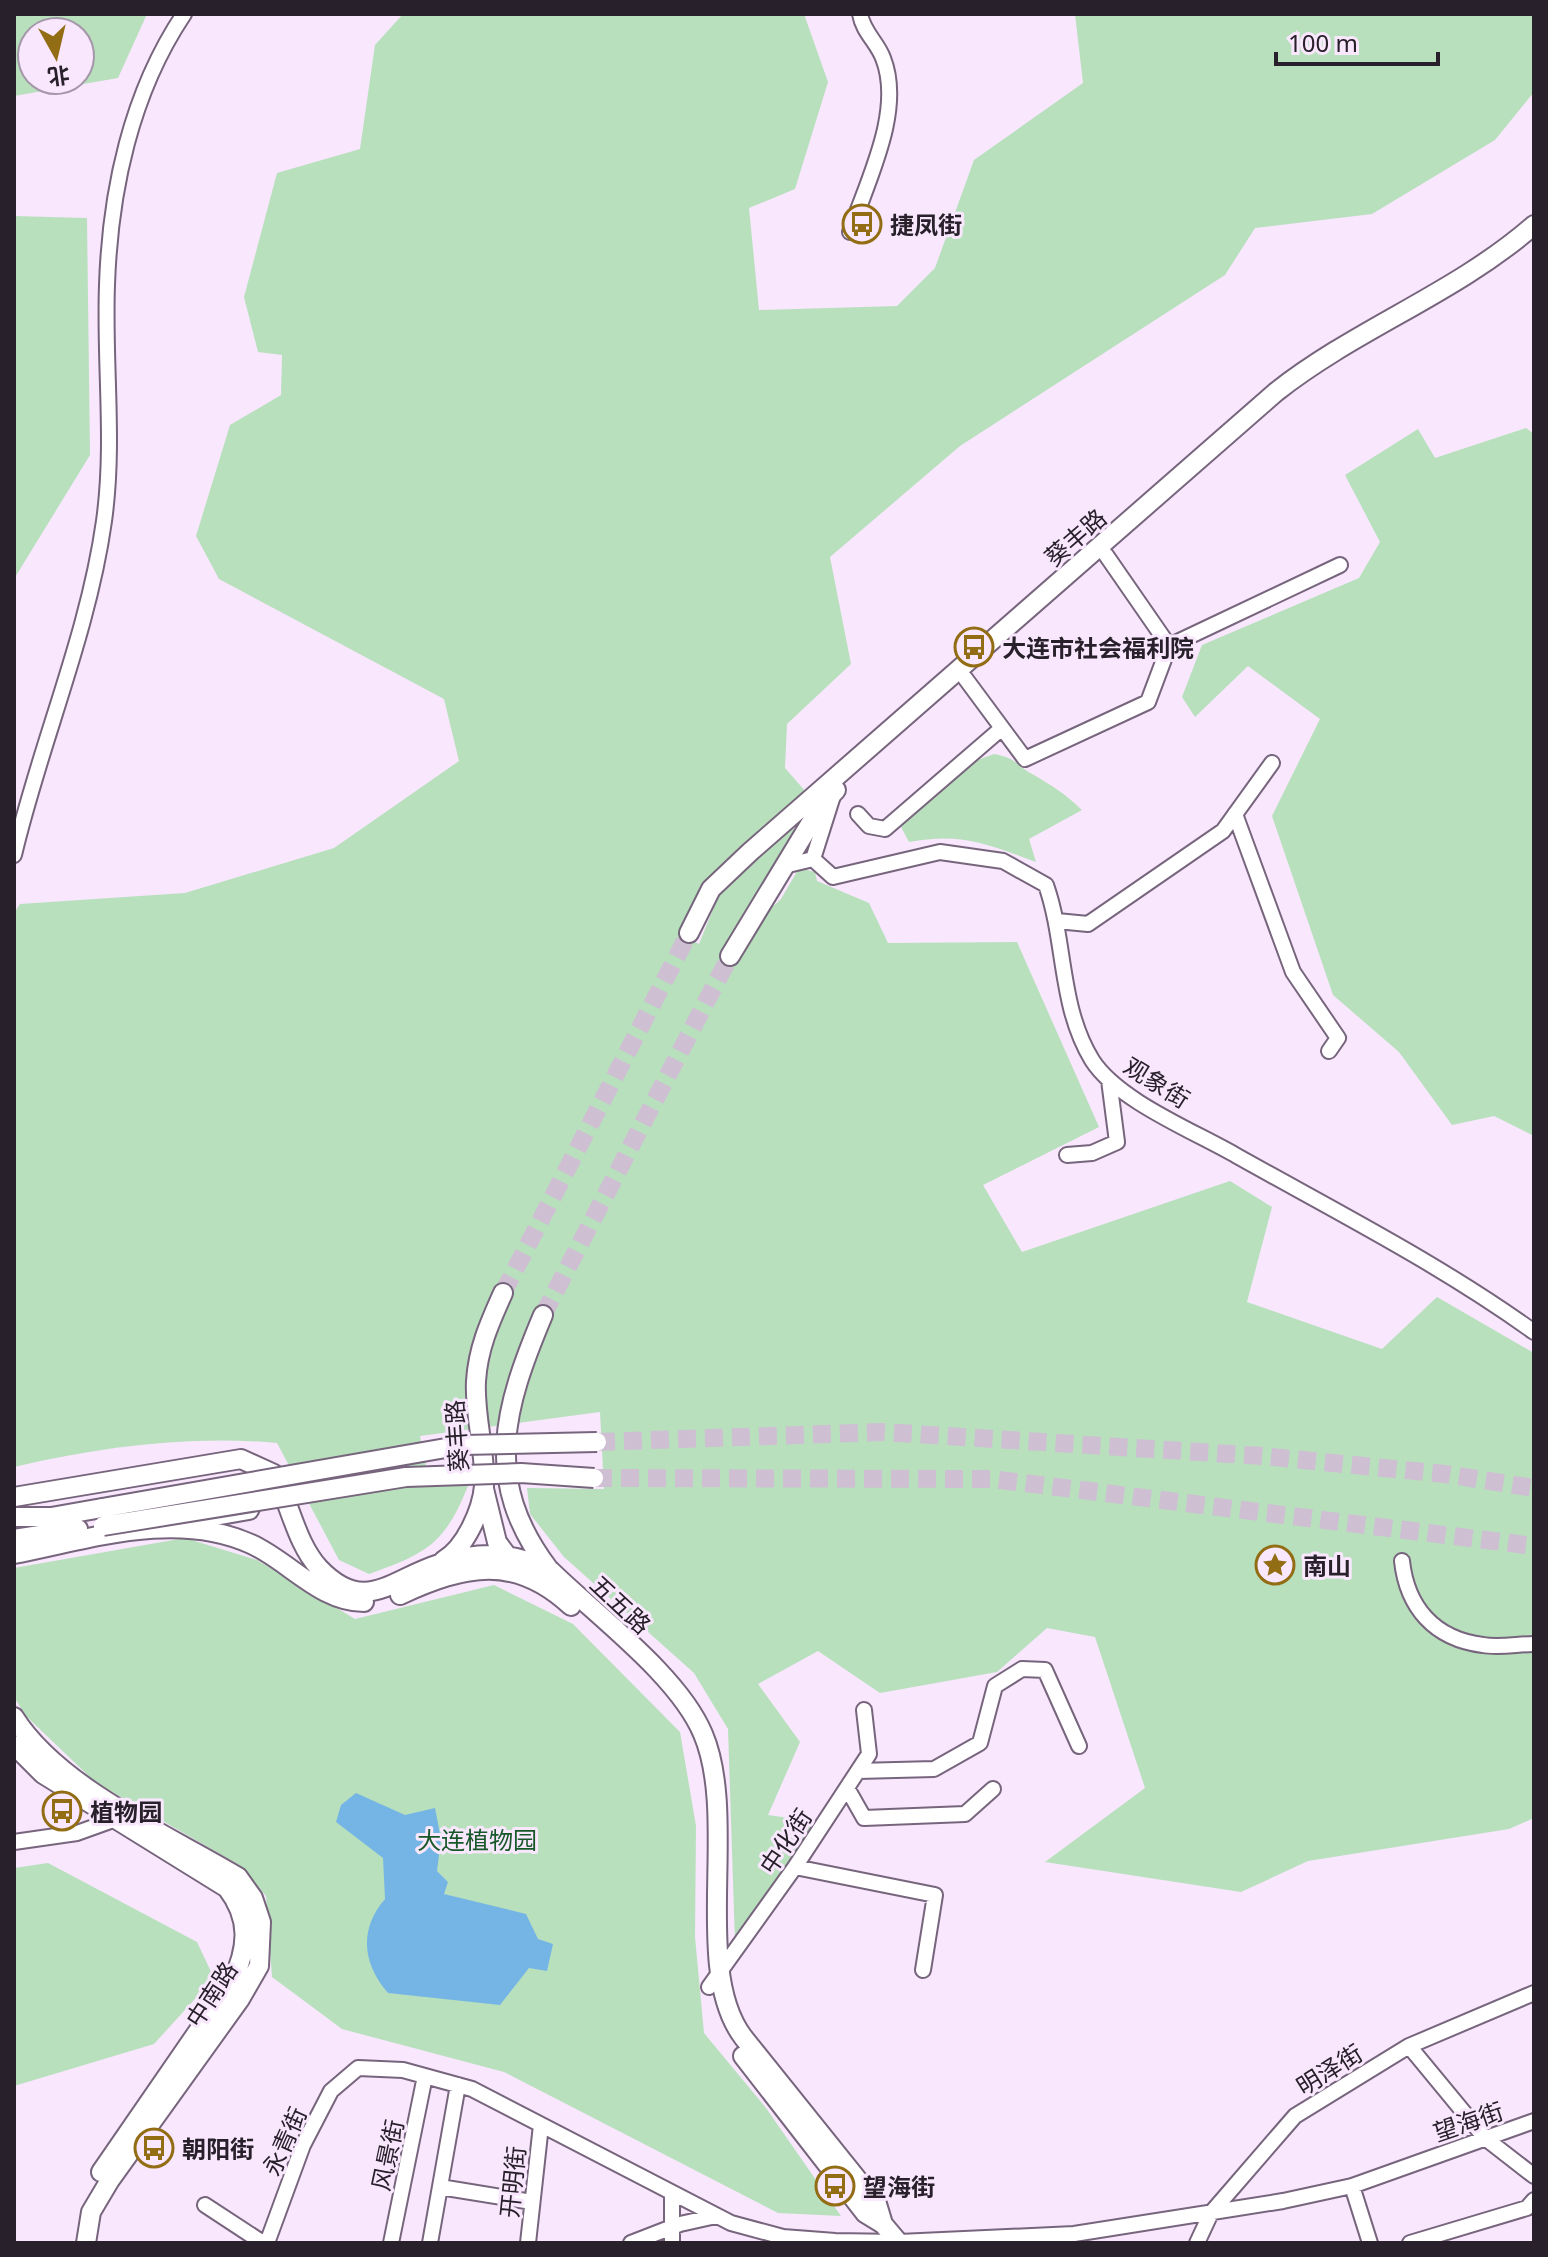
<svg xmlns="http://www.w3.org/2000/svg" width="1548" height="2257" viewBox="0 0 1548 2257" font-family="'Noto Sans','Noto Sans SC',sans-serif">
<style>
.green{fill:#b8e0bd;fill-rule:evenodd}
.water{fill:#75b5e6}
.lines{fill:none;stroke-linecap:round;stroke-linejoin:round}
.major-tunnel{stroke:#cebfd3;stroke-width:18;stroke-dasharray:18 9;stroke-linecap:butt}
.minor-casing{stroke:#77657d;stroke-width:18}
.major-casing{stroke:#77657d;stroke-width:22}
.minor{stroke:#fff;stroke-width:14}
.major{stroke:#fff;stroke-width:18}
.major-bridge-casing{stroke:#77657d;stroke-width:22;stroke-linecap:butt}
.major-bridge{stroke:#fff;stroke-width:18}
.labels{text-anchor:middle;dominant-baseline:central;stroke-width:6;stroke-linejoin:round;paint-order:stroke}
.poi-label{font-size:24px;font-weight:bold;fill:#28202a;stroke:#f8e7fd;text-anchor:start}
.street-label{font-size:24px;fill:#28202a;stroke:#f8e7fd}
.park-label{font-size:24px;fill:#175828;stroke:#f8e7fd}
</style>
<rect width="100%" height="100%" fill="#f8e7fd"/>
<path class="green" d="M 14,14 L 147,14 L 118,78 L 14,96 ZM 32,32 L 80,32 L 80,80 L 32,80 Z
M 403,14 L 804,14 L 828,82 L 795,189 L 749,208 L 759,310 L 897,306 L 935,268 L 974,160 L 1083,83 L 1075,14 L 1534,14 L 1534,92 L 1495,140 L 1372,214 L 1255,228 L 1225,275 L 960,446 L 830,557 L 851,664 L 787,724 L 785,768 L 806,792 L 682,936 L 699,944 L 718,897 L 791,828 L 796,829 L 722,957 L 735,965 L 763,916 L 781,899 L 799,868 L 815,872 L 817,881 L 869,903 L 888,943 L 1017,942 L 1099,1127 L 983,1185 L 1022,1252 L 1230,1181 L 1272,1207 L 1247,1302 L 1382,1349 L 1437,1297 L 1534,1353 L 1534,1818 L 1509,1829 L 1308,1861 L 1241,1892 L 1045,1862 L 1145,1788 L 1095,1637 L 1047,1628 L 997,1672 L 880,1693 L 818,1651 L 758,1684 L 800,1742 L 768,1815 L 818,1822 L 735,1942 L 728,1729 L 694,1673 L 564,1557 L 530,1514 L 527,1488 L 604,1489 L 600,1412 L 420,1436 L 430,1486 L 468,1486 C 444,1545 427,1553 369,1574 L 339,1560 L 277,1443 C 190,1435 99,1447 14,1467 L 14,913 L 20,904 L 185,893 L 334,848 L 459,761 L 444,699 L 219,579 L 196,536 L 230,425 L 281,395 L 282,355 L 258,352 L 244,297 L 277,173 L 360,149 L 375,45 Z
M 14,216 L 87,218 L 90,455 L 14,579 Z
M 1526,428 L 1534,434 L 1534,1136 L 1494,1116 L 1452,1125 L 1399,1052 L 1333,995 L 1272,816 L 1320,719 L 1248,666 L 1195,717 L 1182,697 L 1202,645 L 1359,578 L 1380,542 L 1345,475 L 1418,429 L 1435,458 Z
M 994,754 C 1019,759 1015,765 1034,775 C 1054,787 1064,793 1082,810 L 1029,839 L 1036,862 C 988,844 961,832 909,842 L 900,825 L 975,761 Z
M 185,1538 L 257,1560 L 355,1619 L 494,1585 L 573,1624 L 680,1732 L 696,1826 L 695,1937 L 704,2033 L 766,2108 L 841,2216 L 778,2213 L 504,2072 L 342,2029 L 272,1977 L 266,1896 L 239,1865 L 95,1782 L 26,1716 L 14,1697 L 14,1568 Z
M 48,1863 L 197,1942 L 214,1978 L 154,2044 L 14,2086 L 14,1868 Z"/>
<path class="water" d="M 356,1793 L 405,1815 L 435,1808 L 441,1839 L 437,1871 L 448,1882 L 444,1894 L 526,1914 L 538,1939 L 553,1944 L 547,1971 L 529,1968 L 500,2005 L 388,1993 C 362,1963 359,1929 385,1899 L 383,1858 L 336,1822 L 341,1805 Z"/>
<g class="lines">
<path class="major-tunnel" d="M 503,1293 L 689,933
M 543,1315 L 730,956
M 597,1442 L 883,1432 L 1262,1456 L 1445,1474 L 1534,1488
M 594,1478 L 992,1479 L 1534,1546"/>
<defs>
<path id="minor" d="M 850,232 C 867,181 904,111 883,58 C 877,42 863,32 860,14
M 1169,646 L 1340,565
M 965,678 L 1025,759 L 1148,702 L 1169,646 L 1106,555
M 858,814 L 869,826 L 885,829 L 1002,728
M 1235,814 L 1293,972 L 1338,1038 L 1329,1051
M 14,855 C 40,744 88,635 104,521 C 115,442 104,364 107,285 C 110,191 131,93 184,14
M 813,859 L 833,877 L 940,852 L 1003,861 L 1046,885 C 1066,942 1059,1006 1092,1060 C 1118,1101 1194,1131 1237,1156 C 1337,1212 1441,1265 1534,1332
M 784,866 L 813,859 L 832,799
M 1057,921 L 1088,924 L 1223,831 L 1272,763
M 1067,1155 L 1092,1153 L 1117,1142 L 1109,1080
M 1402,1561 C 1407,1607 1434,1639 1483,1645 C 1499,1648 1518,1644 1534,1644
M 858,1771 L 934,1769 L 980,1743 L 995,1686 L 1022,1669 L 1045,1670 L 1079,1746
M 847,1788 L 864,1818 L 965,1814 L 993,1789
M 14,1842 L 77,1833 L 116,1819
M 795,1867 L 935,1895 L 923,1970
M 709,1987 L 795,1867 L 869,1754 L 864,1710
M 1409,2046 L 1485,2138 L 1534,2176
M 1352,2186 L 1370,2243
M 440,2187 L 532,2202
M 205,2205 L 263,2243
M 267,2243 L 303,2145 L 331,2091 L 358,2068 L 403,2070 L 472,2089 L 731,2223 L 783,2237 L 835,2241 L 899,2242 L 1074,2234 L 1283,2201 L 1352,2186 L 1534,2121
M 391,2243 L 425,2076
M 430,2243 L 458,2085
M 528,2243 L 541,2125
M 631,2243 L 680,2224 L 716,2216
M 672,2243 L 672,2195
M 1197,2243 L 1211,2213 L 1295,2116 L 1409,2046 L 1534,1993
M 1410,2243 L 1527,2208 L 1534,2200"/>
<path id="major" d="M 689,933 L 711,889 L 750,852 L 1276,392 C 1357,328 1455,294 1534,225
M 730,956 L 821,806 L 836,790
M 543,1315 C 504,1408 482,1480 548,1568
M 484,1489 L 497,1542 L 511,1561
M 14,1497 L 241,1459 L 274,1474 C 290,1503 296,1543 319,1568 C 365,1616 391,1579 439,1564 C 479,1551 514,1551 551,1571 C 597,1616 679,1676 703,1734 C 739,1818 691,1968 743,2037 L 877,2204 L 883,2224
M 14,1517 L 51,1517 L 102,1508
M 209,1517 L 249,1510 L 256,1495
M 14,1539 L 78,1529
M 14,1554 C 90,1539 176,1510 251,1544 C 289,1561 320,1602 364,1602
M 444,1560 C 465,1548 482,1510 484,1486 C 486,1451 474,1416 476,1381 C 478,1348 490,1322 503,1293
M 400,1595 C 465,1565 515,1554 571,1606
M 14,1717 C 58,1787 168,1835 238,1877 L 253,1898 L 261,1922 L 259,1966 L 240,1999 L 110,2180 L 91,2212 L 86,2243
M 14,1745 L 43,1774 L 227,1888 C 251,1919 248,1948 232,1982 L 101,2172
M 743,2056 L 865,2213 L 883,2224 L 899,2243"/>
</defs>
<use href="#minor" class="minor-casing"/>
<use href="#major" class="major-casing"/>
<use href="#minor" class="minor"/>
<use href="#major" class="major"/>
<defs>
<path id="major-bridge" d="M 102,1508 L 463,1445 L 597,1442
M 103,1526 L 406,1477 L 521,1473 L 594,1478"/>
</defs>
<use href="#major-bridge" class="major-bridge-casing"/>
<use href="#major-bridge" class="major-bridge"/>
</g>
<defs>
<symbol id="bus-ring" viewBox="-11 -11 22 22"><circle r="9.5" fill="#f8e7fd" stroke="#926d14" stroke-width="1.5"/><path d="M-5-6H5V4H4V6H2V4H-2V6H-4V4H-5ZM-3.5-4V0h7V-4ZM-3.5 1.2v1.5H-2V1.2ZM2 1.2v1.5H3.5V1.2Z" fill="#926d14"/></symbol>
<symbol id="sight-ring" viewBox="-11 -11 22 22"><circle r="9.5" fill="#f8e7fd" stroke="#926d14" stroke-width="1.5"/><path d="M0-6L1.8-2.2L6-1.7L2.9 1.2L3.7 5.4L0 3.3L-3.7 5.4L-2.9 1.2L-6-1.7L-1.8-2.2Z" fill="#926d14"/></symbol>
</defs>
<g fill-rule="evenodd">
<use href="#bus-ring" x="840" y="202" width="44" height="44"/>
<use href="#bus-ring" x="952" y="625" width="44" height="44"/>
<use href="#sight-ring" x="1253" y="1543" width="44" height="44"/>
<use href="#bus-ring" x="40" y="1789" width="44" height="44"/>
<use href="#bus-ring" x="132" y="2126" width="44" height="44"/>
<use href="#bus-ring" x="813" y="2164" width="44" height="44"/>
</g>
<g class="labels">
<g class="poi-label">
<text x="890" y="224">捷凤街</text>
<text x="1002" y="647">大连市社会福利院</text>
<text x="1303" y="1565">南山</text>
<text x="90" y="1811">植物园</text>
<text x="182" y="2148">朝阳街</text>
<text x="863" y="2186">望海街</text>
</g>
<g class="street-label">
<text transform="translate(1075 537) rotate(-41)">葵丰路</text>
<text transform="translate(1157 1082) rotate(32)">观象街</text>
<text transform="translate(456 1436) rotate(-94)">葵丰路</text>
<text transform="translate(621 1604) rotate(43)">五五路</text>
<text transform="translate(785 1841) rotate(-56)">中化街</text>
<text transform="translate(211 1994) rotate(-57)">中南路</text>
<text transform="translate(1329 2069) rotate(-32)">明泽街</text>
<text transform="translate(1468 2121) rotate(-19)">望海街</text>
<text transform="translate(284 2141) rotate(-66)">永青街</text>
<text transform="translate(387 2155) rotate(-78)">风景街</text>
<text transform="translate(512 2182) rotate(-84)">开明街</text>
</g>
<g class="park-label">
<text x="477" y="1839">大连植物园</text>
</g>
</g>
<rect width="1548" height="2257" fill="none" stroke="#28202a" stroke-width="32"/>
<g transform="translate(56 56) rotate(172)"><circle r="38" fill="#f8e7fd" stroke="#a597a9" stroke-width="2"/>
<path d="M0-6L14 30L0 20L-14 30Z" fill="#926d14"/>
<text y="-12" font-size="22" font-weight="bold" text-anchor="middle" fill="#28202a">北</text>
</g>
<path d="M1276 52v12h162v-12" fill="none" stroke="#28202a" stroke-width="4"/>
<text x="1288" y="52" font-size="24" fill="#28202a" stroke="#f8e7fd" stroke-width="6" paint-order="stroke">100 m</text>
</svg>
